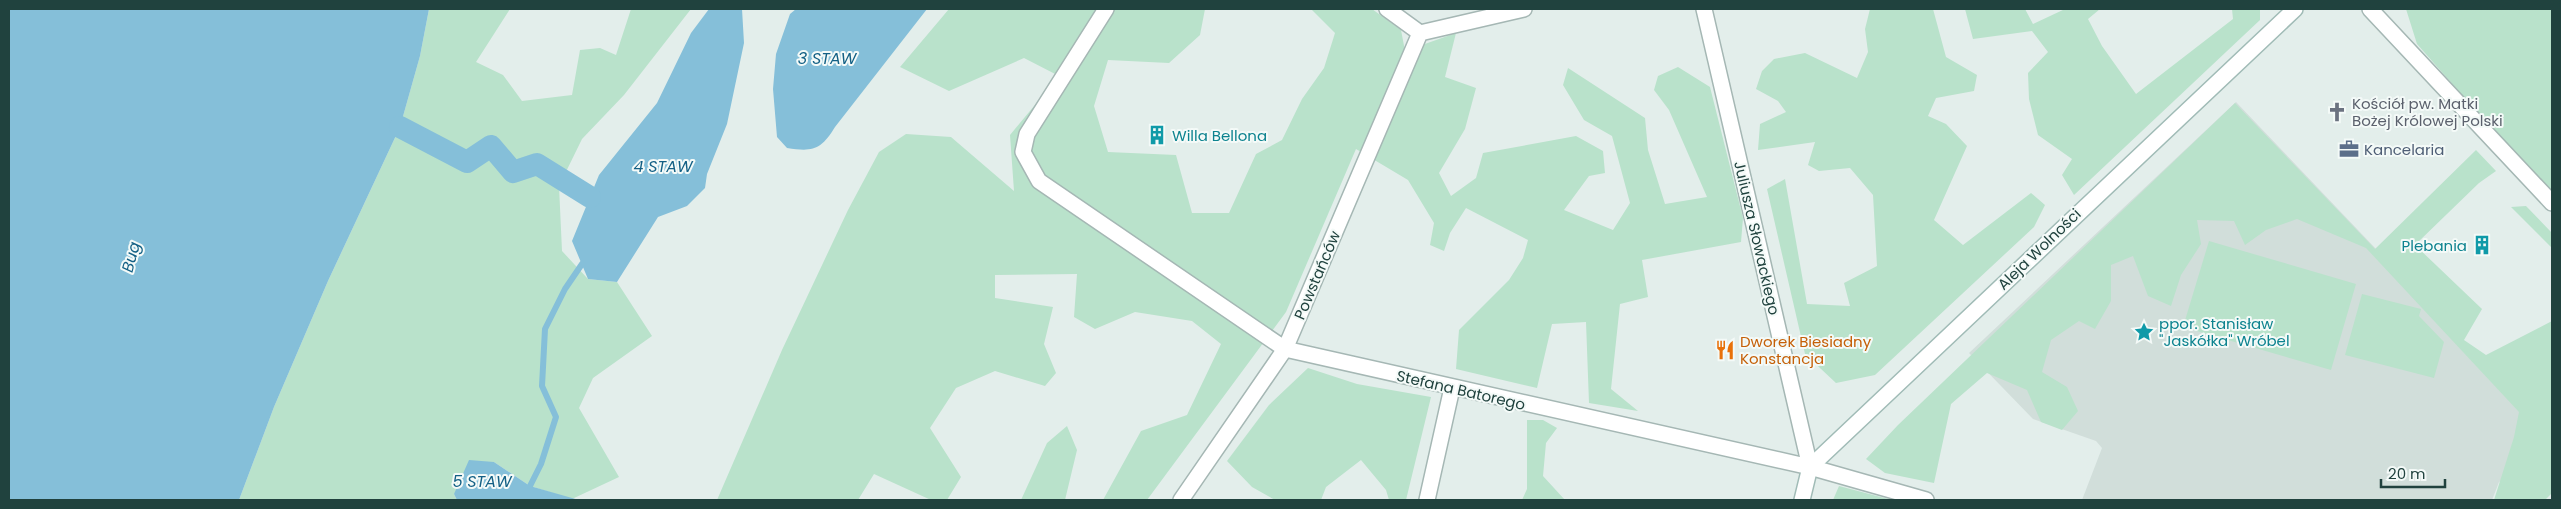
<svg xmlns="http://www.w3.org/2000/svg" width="2561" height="509" viewBox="0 0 2561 509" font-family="Poppins,sans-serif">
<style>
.built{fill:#d1deda}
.green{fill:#b9e2cb}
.water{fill:#85bfd9}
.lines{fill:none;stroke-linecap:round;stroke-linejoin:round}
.stream{stroke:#85bfd9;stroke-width:6}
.canal{stroke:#85bfd9;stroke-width:22}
.street-casing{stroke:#a5b7b4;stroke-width:18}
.secondary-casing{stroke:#a0bbb6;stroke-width:18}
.street{stroke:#fff;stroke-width:15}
.secondary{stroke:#fff;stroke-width:15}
.labels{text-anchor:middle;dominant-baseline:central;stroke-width:4;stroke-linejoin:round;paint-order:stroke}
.worship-label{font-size:15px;fill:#5b616d;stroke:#f4faf8;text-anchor:start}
.culture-label{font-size:15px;fill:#0d838f;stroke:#f4faf8;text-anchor:start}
.service-label{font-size:15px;fill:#4e5e75;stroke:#f4faf8;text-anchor:start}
.street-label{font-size:15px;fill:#20423e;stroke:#f4faf8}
.food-label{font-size:15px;fill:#c56008;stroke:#f4faf8;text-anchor:start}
.water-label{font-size:16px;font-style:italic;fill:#136085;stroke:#f4faf8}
</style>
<rect width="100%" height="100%" fill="#e3eeeb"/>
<path class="built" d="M 2236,102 L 2539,420 L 2511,476 L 2499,482 L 2492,500 L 2082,500 L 2102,448 L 2096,441 L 2033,419 L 1969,353 Z"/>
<path class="green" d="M 429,9 L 510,9 L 476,62 L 503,75 L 522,101 L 572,95 L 580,50 L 600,48 L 616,55 L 631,9 L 691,9 L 624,95 L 582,139 L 559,186 L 562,251 L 588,279 L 617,282 L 652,336 L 593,378 L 579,408 L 619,477 L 572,499 L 530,486 L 494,462 L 454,494 L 457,500 L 239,500 L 274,407 L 328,281 L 400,127 L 420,56 Z
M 949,9 L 1205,9 L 1200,35 L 1169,63 L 1108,60 L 1094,106 L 1108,152 L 1176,155 L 1192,213 L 1229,213 L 1256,154 L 1282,140 L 1302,99 L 1324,68 L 1335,33 L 1311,9 L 1372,9 L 1401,30 L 1405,51 L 1456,33 L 1445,77 L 1476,88 L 1465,129 L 1439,173 L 1451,196 L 1476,178 L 1483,153 L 1576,136 L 1603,151 L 1605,173 L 1589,176 L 1564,210 L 1613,230 L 1630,203 L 1612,136 L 1584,120 L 1563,85 L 1568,68 L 1645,118 L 1648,150 L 1665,204 L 1707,197 L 1669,110 L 1654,90 L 1658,76 L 1678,67 L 1710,87 L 1743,218 L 1741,242 L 1642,260 L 1648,297 L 1620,304 L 1611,389 L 1638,411 L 1589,403 L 1586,322 L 1552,324 L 1537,388 L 1456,369 L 1459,330 L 1509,280 L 1523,258 L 1528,240 L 1466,208 L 1450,233 L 1444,251 L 1430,245 L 1434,223 L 1408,180 L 1356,149 L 1286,312 L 1147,500 L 1103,500 L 1141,431 L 1187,415 L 1221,344 L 1192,321 L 1135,312 L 1095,329 L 1074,317 L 1077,274 L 995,275 L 995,298 L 1053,307 L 1044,344 L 1056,373 L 1045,386 L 995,371 L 956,388 L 930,428 L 961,477 L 947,500 L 931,500 L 874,474 L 858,500 L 717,500 L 782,350 L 848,210 L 879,152 L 906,134 L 951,137 L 1014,191 L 1010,135 L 1059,76 L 1024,58 L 949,91 L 900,67 Z
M 1870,9 L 1933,9 L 1946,57 L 1977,75 L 1974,91 L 1936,98 L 1928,116 L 1946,124 L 1967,146 L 1934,220 L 1963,245 L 2031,193 L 2045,205 L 2034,227 L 1875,375 L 1836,383 L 1805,354 L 1767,189 L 1785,179 L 1807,304 L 1850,306 L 1844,283 L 1877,266 L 1873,195 L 1850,168 L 1819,171 L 1808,165 L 1815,142 L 1758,150 L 1760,124 L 1786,112 L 1778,101 L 1756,89 L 1762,71 L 1774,59 L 1805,53 L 1857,78 L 1868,52 L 1865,29 Z
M 1965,9 L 2025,9 L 2033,24 L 2065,9 L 2100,9 L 2088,19 L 2102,46 L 2136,94 L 2233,19 L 2232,9 L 2260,9 L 2260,20 L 2074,195 L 2062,175 L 2072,159 L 2038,135 L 2029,99 L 2028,73 L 2048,52 L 2032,31 L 1973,39 Z
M 2406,9 L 2552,9 L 2552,191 L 2501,139 L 2417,44 Z
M 2235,103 L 2375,249 L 2476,150 L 2496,171 L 2479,183 L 2415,245 L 2482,309 L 2464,340 L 2486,355 L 2552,321 L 2552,493 L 2545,500 L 2494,500 L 2514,437 L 2519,412 L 2366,248 L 2297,219 L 2266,230 L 2245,245 L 2234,221 L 2197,220 L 2201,244 L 2181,275 L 2171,306 L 2148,296 L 2133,256 L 2111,265 L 2111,301 L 2095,329 L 2079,321 L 2051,340 L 2042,372 L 2067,387 L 2078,411 L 2062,430 L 2041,422 L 2027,390 L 1987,373 L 1951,404 L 1934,483 L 1885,473 L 1866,459 L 1898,425 Z
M 2526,206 L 2552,233 L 2552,248 L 2511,207 Z
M 2209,241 L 2356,284 L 2331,370 L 2183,327 Z
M 2362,294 L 2421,309 L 2419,316 L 2444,342 L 2434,378 L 2345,355 Z
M 1308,368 L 1357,384 L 1431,397 L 1406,500 L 1389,500 L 1386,490 L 1361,460 L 1326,487 L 1321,500 L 1275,500 L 1252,487 L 1227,461 L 1269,405 Z
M 1527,420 L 1543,420 L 1557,428 L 1546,443 L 1543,476 L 1565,500 L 1522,500 L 1527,489 Z
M 1067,426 L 1077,450 L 1065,500 L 1021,500 L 1047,443 Z
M 1839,486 L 1892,500 L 1833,500 Z"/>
<path class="water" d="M 9,9 L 429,9 L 420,56 L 400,127 L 328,281 L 274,407 L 239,500 L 9,500 Z
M 709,9 L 742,9 L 744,43 L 727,124 L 707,174 L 705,188 L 687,206 L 658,217 L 617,282 L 588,279 L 572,241 L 599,175 L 657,103 L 691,33 Z
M 796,9 L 927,9 L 835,127 C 821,150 813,152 787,148 L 777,137 L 773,89 L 776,54 L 790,14 Z
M 469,460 L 494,462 L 530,486 L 579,500 L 457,500 L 454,494 Z"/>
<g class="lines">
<path class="stream" d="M 530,486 L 541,464 L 556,417 L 542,386 L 545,329 L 565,289 L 582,264"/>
<path class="canal" d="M 400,127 L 467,162 L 491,146 L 513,172 L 537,164 L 590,197"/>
<defs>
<path id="street" d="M 1106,9 L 1027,134 L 1023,152 L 1039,181 L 1285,349 L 1810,467 L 1926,500
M 1387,9 L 1420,33 L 1524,9
M 1704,9 L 1810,467
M 2370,9 L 2552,203
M 1181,500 L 1285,349 L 1420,33
M 1427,500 L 1452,388"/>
<path id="secondary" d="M 1802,500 L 1810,467 L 2295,9"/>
</defs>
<use href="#street" class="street-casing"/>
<use href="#secondary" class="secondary-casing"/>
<use href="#street" class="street"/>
<use href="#secondary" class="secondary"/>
</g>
<defs>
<symbol id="church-bare" viewBox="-9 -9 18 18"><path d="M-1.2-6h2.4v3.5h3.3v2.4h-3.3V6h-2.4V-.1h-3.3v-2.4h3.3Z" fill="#6b7280" stroke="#f4faf8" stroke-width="2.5" paint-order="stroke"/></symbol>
<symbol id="building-bare" viewBox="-9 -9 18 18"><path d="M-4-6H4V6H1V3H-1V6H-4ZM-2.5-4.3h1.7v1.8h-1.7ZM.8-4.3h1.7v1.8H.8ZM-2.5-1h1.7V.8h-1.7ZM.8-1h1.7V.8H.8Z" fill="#0f9aa8" stroke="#f4faf8" stroke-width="2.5" paint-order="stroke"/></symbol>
<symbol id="office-bare" viewBox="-9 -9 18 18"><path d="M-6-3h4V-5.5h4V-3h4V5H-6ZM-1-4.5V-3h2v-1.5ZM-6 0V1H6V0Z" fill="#5c6f8a" stroke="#f4faf8" stroke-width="2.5" paint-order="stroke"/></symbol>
<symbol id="sight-bare" viewBox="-9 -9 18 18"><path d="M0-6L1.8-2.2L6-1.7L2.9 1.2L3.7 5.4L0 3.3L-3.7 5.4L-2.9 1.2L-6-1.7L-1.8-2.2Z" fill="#0f9aa8" stroke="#f4faf8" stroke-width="2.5" paint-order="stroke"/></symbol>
<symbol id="restaurant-bare" viewBox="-9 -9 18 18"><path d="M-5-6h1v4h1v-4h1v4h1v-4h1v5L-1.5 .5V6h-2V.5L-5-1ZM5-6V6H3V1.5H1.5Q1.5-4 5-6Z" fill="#e8710a" stroke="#f4faf8" stroke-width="2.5" paint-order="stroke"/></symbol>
</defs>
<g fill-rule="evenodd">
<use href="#church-bare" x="2323" y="98" width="28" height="28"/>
<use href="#building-bare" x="1143" y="121" width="28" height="28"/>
<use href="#office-bare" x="2335" y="135" width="28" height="28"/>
<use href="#building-bare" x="2468" y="231" width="28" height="28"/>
<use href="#sight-bare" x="2130" y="318" width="28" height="28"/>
<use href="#restaurant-bare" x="1711" y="336" width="28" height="28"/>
</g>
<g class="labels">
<g class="worship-label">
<text x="2352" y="103">Kościół pw. Matki<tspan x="2352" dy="17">Bożej Królowej Polski</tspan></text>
</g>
<g class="culture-label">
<text x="1172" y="135">Willa Bellona</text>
<text x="2467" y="245" text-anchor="end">Plebania</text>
<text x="2159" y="323">ppor. Stanisław<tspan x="2159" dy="17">"Jaskółka" Wróbel</tspan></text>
</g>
<g class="service-label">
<text x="2364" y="149">Kancelaria</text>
</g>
<g class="street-label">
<text transform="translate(1757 238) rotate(77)">Juliusza Słowackiego</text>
<text transform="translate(2039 249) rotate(-44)">Aleja Wolności</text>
<text transform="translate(1317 275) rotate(-67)">Powstańców</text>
<text transform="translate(1461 390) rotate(13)">Stefana Batorego</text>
</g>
<g class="food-label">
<text x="1740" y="341">Dworek Biesiadny<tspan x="1740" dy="17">Konstancja</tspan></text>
</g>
<g class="water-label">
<text x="827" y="58">3 STAW</text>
<text x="663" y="166">4 STAW</text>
<text transform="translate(131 257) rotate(-75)">Bug</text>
<text x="482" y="481">5 STAW</text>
</g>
</g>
<rect width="2561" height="509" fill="none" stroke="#20423e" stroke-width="20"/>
<path d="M2381 479v8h64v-8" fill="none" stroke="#20423e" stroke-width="2.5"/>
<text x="2388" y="479" font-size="15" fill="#20423e" stroke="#f4faf8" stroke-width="4" paint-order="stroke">20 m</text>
</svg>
